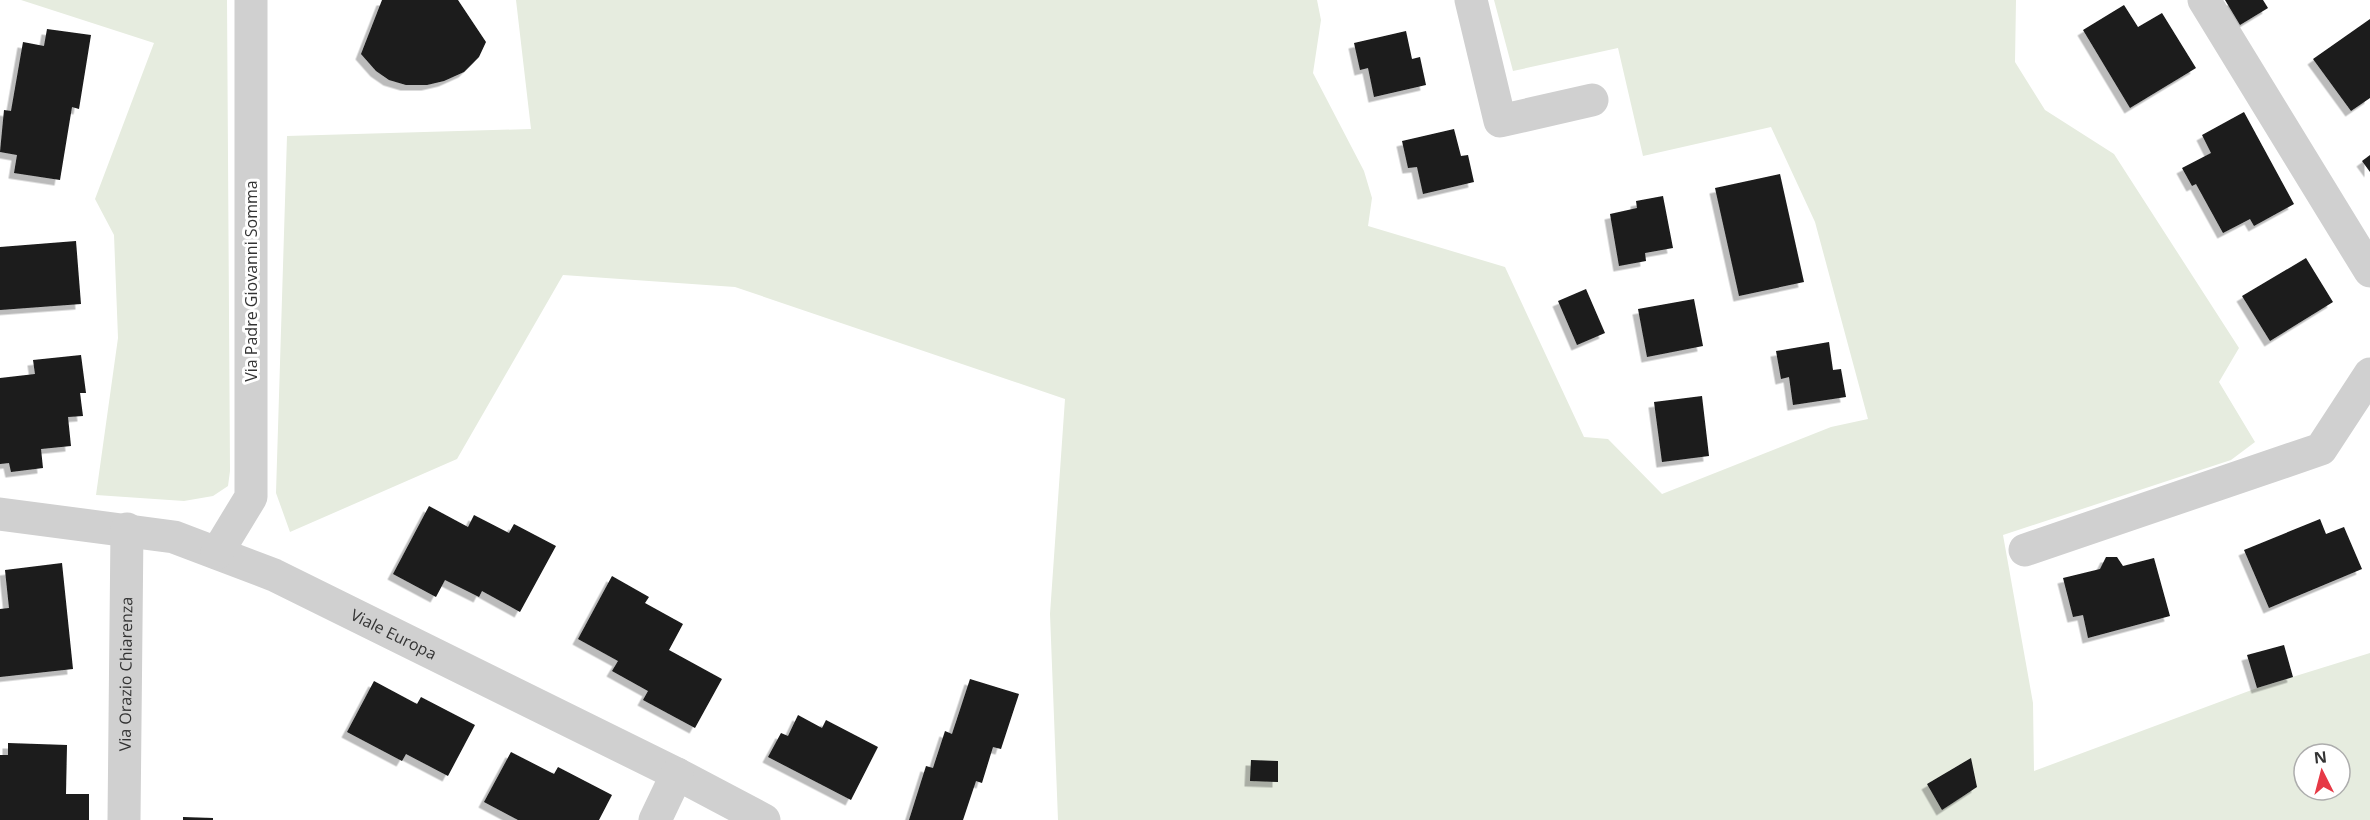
<svg xmlns="http://www.w3.org/2000/svg" width="2370" height="820" viewBox="0 0 2370 820" font-family="'Open Sans',sans-serif">
<style>
.green{fill:#e6ecdf;fill-rule:evenodd}
.building{fill:#1a1a1a;filter:url(#shadow)}
.lines{fill:none;stroke-linecap:round;stroke-linejoin:round}
.minor{stroke:#d0d0d0;stroke-width:33}
.labels{text-anchor:middle;dominant-baseline:central;stroke-width:6;stroke-linejoin:round;paint-order:stroke}
.street-label{font-size:16px;fill:#333;stroke:#fff}
</style>
<defs>
<filter id="shadow"><feDropShadow dx="-5.5" dy="5.5" stdDeviation="0" flood-color="#0004"/></filter>
</defs>
<rect width="100%" height="100%" fill="#fff"/>
<path class="green" d="M 21,0 L 227,0 L 230,471 L 228,486 L 213,496 L 184,501 L 96,495 L 118,338 L 114,235 L 95,199 L 154,43 Z
M 516,0 L 1317,0 L 1321,20 L 1313,73 L 1364,171 L 1372,198 L 1368,226 L 1505,267 L 1584,437 L 1608,439 L 1662,494 L 1831,427 L 1868,419 L 1815,222 L 1771,127 L 1643,156 L 1618,48 L 1513,71 L 1494,0 L 2016,0 L 2015,62 L 2045,110 L 2114,154 L 2239,348 L 2219,382 L 2255,442 L 2231,460 L 2003,535 L 2033,703 L 2034,771 L 2257,688 L 2370,653 L 2370,820 L 1058,820 L 1050,614 L 1065,399 L 735,287 L 563,275 L 457,459 L 290,532 L 276,493 L 287,136 L 531,129 ZM 2304,754 L 2340,754 L 2340,790 L 2304,790 Z"/>
<path class="building" d="M 382,0 L 458,0 L 486,42 L 479,57 L 464,72 L 444,81 L 427,85 L 406,85 L 389,80 L 376,71 L 361,54 Z
M 2225,0 L 2263,0 L 2268,8 L 2240,25 Z
M 2124,5 L 2138,27 L 2162,13 L 2196,68 L 2130,108 L 2083,30 Z
M 2370,19 L 2370,98 L 2351,111 L 2313,59 Z
M 47,29 L 91,35 L 79,109 L 72,107 L 60,180 L 14,173 L 17,155 L 0,152 L 4,110 L 11,111 L 23,42 L 44,46 Z
M 1406,31 L 1412,59 L 1420,57 L 1426,85 L 1374,97 L 1368,68 L 1360,70 L 1354,43 Z
M 2244,112 L 2294,204 L 2254,226 L 2250,219 L 2223,233 L 2196,184 L 2192,186 L 2182,168 L 2211,153 L 2202,135 Z
M 1454,129 L 1461,156 L 1468,155 L 1474,182 L 1423,194 L 1417,167 L 1408,168 L 1402,141 Z
M 2370,155 L 2370,172 L 2362,161 Z
M 1780,174 L 1804,282 L 1739,296 L 1715,188 Z
M 1663,196 L 1673,248 L 1645,253 L 1646,261 L 1619,266 L 1610,214 L 1637,208 L 1636,201 Z
M 76,241 L 81,304 L 0,310 L 0,247 Z
M 2306,258 L 2333,302 L 2270,341 L 2242,296 Z
M 1586,289 L 1605,333 L 1577,345 L 1558,301 Z
M 1694,299 L 1703,346 L 1647,357 L 1638,309 Z
M 1829,342 L 1833,370 L 1841,369 L 1846,397 L 1793,405 L 1789,377 L 1781,379 L 1776,351 Z
M 81,355 L 86,393 L 80,393 L 83,416 L 68,417 L 71,446 L 41,449 L 43,468 L 11,472 L 9,463 L 0,464 L 0,378 L 35,374 L 33,360 Z
M 1702,396 L 1709,456 L 1662,462 L 1654,402 Z
M 429,506 L 468,527 L 474,515 L 509,533 L 514,524 L 556,546 L 520,612 L 482,591 L 479,597 L 445,580 L 436,597 L 393,574 Z
M 2320,519 L 2326,534 L 2344,527 L 2362,569 L 2269,608 L 2244,550 Z
M 2106,557 L 2117,557 L 2123,566 L 2154,558 L 2170,616 L 2088,638 L 2083,615 L 2073,617 L 2063,578 L 2100,569 Z
M 62,563 L 73,669 L 0,677 L 0,609 L 9,608 L 5,570 Z
M 612,576 L 649,597 L 645,603 L 683,624 L 669,650 L 722,679 L 695,728 L 643,700 L 648,691 L 612,671 L 618,661 L 578,639 Z
M 2284,645 L 2293,677 L 2257,688 L 2247,655 Z
M 970,679 L 1019,694 L 1001,749 L 993,747 L 982,783 L 976,781 L 963,820 L 909,820 L 926,766 L 933,768 L 945,731 L 952,734 Z
M 374,681 L 417,704 L 421,697 L 475,725 L 448,776 L 406,754 L 402,761 L 347,732 Z
M 798,715 L 822,728 L 826,720 L 878,747 L 851,800 L 768,757 L 781,733 L 788,736 Z
M 8,743 L 67,745 L 66,794 L 89,794 L 89,820 L 0,820 L 0,755 L 8,755 Z
M 511,752 L 554,774 L 558,767 L 612,795 L 599,820 L 518,820 L 484,802 Z
M 1971,758 L 1977,787 L 1942,810 L 1927,784 Z
M 1251,760 L 1278,761 L 1278,782 L 1250,781 Z
M 183,817 L 213,818 L 213,820 L 183,820 Z"/>
<g class="lines">
<g class="minor">
<path d="M 1471,0 L 1500,121 L 1592,100"/>
<path d="M 2204,0 L 2370,271"/>
<path id="s1" d="M 0,514 L 174,537 L 274,575 L 677,774 L 764,820"/>
<path d="M 2025,550 L 2321,449 L 2370,374"/>
<path d="M 217,553 L 251,497 L 251,0"/>
<path id="s2" d="M 124,820 L 127,529"/>
<path d="M 655,820 L 677,774"/>
</g>
</g>
<g class="labels">
<g class="street-label">
<text transform="translate(251 281) rotate(-90)">Via Padre Giovanni Somma</text>
<text stroke="none"><textPath href="#s1" startOffset="416">Viale Europa</textPath></text>
<text stroke="none"><textPath href="#s2" startOffset="146">Via Orazio Chiarenza</textPath></text>
</g>
</g>
<g transform="translate(2322 772) rotate(354)"><circle r="28" fill="#ffffff" stroke="#adadad" stroke-width="1.5"/>
<path d="M0-4.5L10 22L0 15L-10 22Z" fill="#e63946"/>
<text y="-9" font-size="16" font-weight="bold" text-anchor="middle" fill="#333333">N</text>
</g>
</svg>
